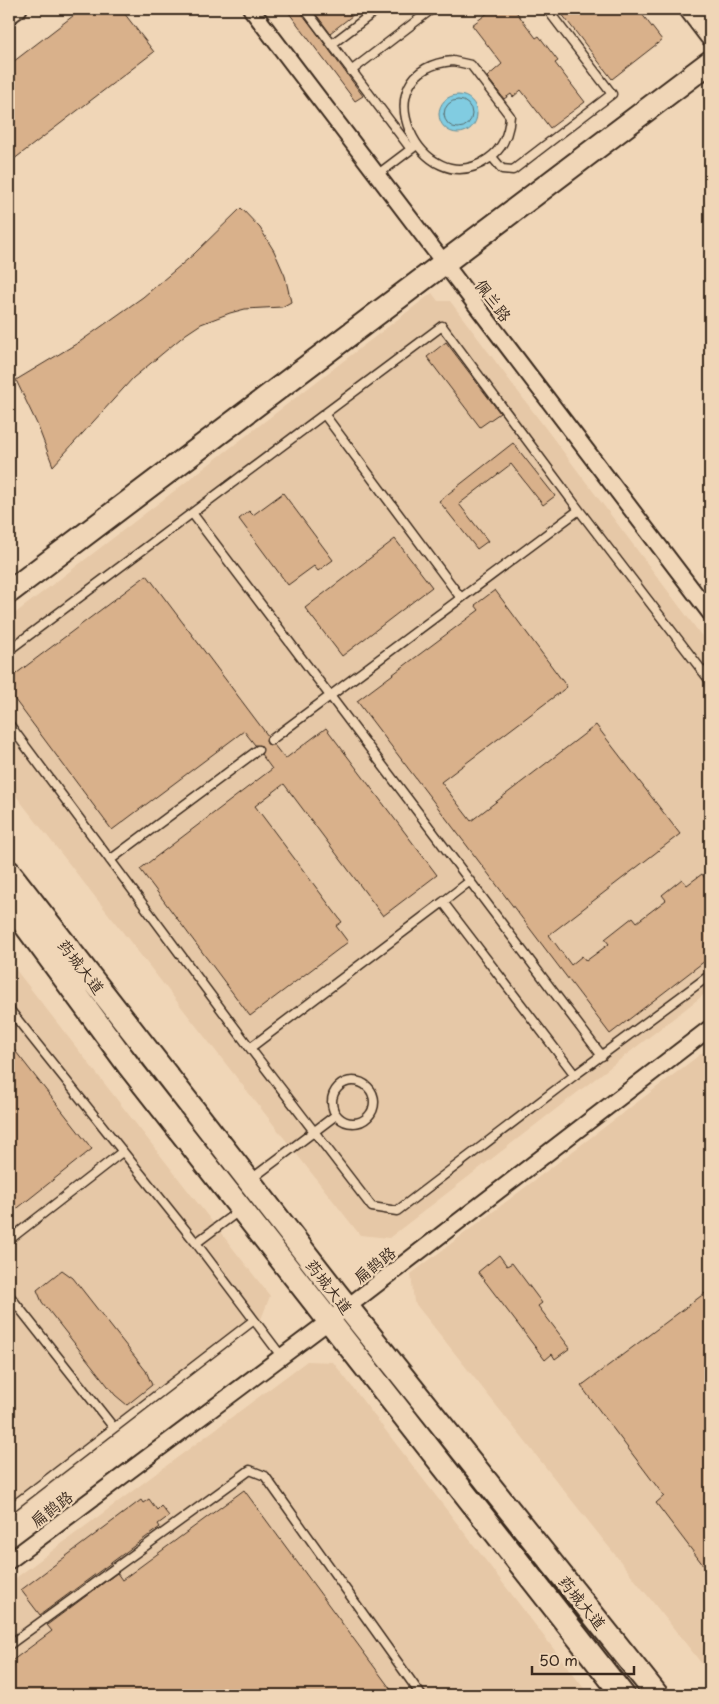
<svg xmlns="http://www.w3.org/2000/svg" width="719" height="1704" viewBox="0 0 719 1704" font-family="'Playpen Sans','LXGW WenKai TC',sans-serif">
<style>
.built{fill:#e6c8a7}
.water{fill:#81cce1;stroke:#658b93}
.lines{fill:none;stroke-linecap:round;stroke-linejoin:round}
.shore{stroke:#576b6c;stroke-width:1}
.building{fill:#d9b18b;stroke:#3b2a1e}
.lane-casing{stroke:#3b2a1e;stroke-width:11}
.street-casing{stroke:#3b2a1e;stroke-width:19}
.secondary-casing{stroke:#3b2a1e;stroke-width:26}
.lane{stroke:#f0d6b7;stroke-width:8}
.street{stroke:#f0d6b7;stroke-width:15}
.secondary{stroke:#f0d6b7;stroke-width:22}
.labels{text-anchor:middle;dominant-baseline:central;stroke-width:4.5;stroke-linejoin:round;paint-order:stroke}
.street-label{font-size:16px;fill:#3b2a1e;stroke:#f0d6b7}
</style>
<rect width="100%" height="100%" fill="#f0d6b7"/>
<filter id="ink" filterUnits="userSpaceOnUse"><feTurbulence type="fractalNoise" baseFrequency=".02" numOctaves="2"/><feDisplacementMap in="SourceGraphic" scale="10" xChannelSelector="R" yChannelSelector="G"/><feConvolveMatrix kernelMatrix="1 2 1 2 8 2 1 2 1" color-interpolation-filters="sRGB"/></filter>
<g filter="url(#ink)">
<path class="built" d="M 432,293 L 438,301 L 450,301 L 710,647 L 710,990 L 389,1238 L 360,1235 L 9,787 L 9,618 Z
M 9,961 L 270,1296 L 260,1322 L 9,1517 Z
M 710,1047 L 710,1674 L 414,1302 L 411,1274 Z
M 307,1361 L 333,1362 L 589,1695 L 9,1695 L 9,1583 Z"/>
<path class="water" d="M439 114a19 19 0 1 1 38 0a19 19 0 1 1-38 0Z"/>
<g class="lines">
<path class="shore" d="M444 114a14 14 0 1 1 28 0a14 14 0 1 1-28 0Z"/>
</g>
<path class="building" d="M 82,9 L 121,9 L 154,52 L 9,163 L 9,65 Z
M 286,9 L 299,9 L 363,96 L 355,101 Z
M 312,9 L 361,9 L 330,33 Z
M 493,9 L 514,9 L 536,38 L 539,36 L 558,61 L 555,63 L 585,102 L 550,128 L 521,90 L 513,97 L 511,94 L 504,99 L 487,77 L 502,64 L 472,25 Z
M 558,9 L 638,9 L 662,40 L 612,79 Z
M 241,208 L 260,228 L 274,251 L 285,276 L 291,302 L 282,307 L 245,309 L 230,313 L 201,324 L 186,334 L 133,378 L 53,466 L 37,424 L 16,380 L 81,341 L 143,297 L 194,254 Z
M 446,342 L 500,413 L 480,427 L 427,357 Z
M 513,443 L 555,496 L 543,505 L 511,464 L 459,504 L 488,541 L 477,549 L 439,501 Z
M 283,493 L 333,560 L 318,571 L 314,566 L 288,585 L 239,519 L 249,511 L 253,515 Z
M 395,539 L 432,587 L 342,656 L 305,608 Z
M 147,575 L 268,736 L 267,744 L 274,745 L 285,759 L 326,728 L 437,875 L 383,916 L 284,784 L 255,806 L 342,922 L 336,926 L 348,942 L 250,1016 L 140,869 L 272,769 L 261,754 L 262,746 L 255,745 L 244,731 L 112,830 L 9,692 L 9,679 Z
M 495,590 L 567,687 L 441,782 L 471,821 L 596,725 L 680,834 L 549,935 L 571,965 L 582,956 L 586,961 L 609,944 L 605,939 L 633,917 L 637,922 L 666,900 L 662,895 L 682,879 L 687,885 L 702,874 L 710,885 L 710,957 L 610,1034 L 357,701 L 479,610 L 475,605 Z
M 9,1043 L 92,1149 L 9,1215 Z
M 499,1255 L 507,1266 L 512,1263 L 542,1303 L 538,1306 L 570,1348 L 555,1359 L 552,1354 L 545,1360 L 478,1272 Z
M 62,1270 L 73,1278 L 146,1371 L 152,1385 L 127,1405 L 115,1395 L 42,1302 L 37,1290 Z
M 705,1293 L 710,1300 L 710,1574 L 656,1503 L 664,1496 L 581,1386 Z
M 244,1490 L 395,1695 L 9,1695 L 9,1663 L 52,1631 L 47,1625 L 117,1573 L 122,1580 Z
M 149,1499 L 157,1510 L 161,1506 L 169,1516 L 158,1524 L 160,1527 L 40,1615 L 21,1590 L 141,1500 L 143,1503 Z"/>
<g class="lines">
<defs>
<path id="lane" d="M 305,9 L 411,149
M 332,44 L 378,9
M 453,61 L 471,65 L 510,116 C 509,133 503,149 488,159 C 421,206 358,69 453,61 Z
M 351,71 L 432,9
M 492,157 L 502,169 L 513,170 L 612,94 L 547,9
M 377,175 L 414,147
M 324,414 L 461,598
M 579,510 L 710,681
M 192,513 L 602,1056
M 9,650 L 442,326 L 579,510 L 271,740
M 9,724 L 250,1048
M 110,860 L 258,750
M 443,902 L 575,1075 L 397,1211 L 372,1207 L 250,1048 Z
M 443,902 L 470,881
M 9,1009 L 196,1243
M 575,1075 L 710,975
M332 1102a21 21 0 1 1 42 0a21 21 0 1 1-42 0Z
M 250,1180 L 336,1115
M 240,1210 L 196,1243 L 282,1357
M 9,1240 L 122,1152
M 9,1295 L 114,1428 L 254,1320
M 9,1509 L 114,1428
M 9,1645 L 250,1470 L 265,1476 L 421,1695"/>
<path id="street" d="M 251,9 L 710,613
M 9,16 L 19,9
M 9,1561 L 329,1321 L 710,1028"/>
<path id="secondary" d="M 691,9 L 710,34
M 9,592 L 710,62
M 9,872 L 337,1294 L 657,1695
M 9,903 L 129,1066 L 623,1695"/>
</defs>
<use href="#lane" class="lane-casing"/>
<use href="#street" class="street-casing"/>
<use href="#secondary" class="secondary-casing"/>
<use href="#lane" class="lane"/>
<use href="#street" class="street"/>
<use href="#secondary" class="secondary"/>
</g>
</g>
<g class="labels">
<g class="street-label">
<text transform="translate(494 300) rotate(53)">佩兰路</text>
<text transform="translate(82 966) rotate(52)">药城大道</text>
<text transform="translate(374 1264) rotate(-38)">扁鹊路</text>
<text transform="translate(330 1286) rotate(52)">药城大道</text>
<text transform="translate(51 1508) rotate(-37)">扁鹊路</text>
<text transform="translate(583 1602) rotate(51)">药城大道</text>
</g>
</g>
<rect width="719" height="1704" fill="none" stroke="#f0d6b7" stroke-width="30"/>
<rect x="15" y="15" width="689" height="1674" fill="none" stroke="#3b2a1e" stroke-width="2" filter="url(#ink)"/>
<path d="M532 1666v8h102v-8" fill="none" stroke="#3b2a1e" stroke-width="2.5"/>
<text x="539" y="1666" font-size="15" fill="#3b2a1e" stroke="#f0d6b7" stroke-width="4" paint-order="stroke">50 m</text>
</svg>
